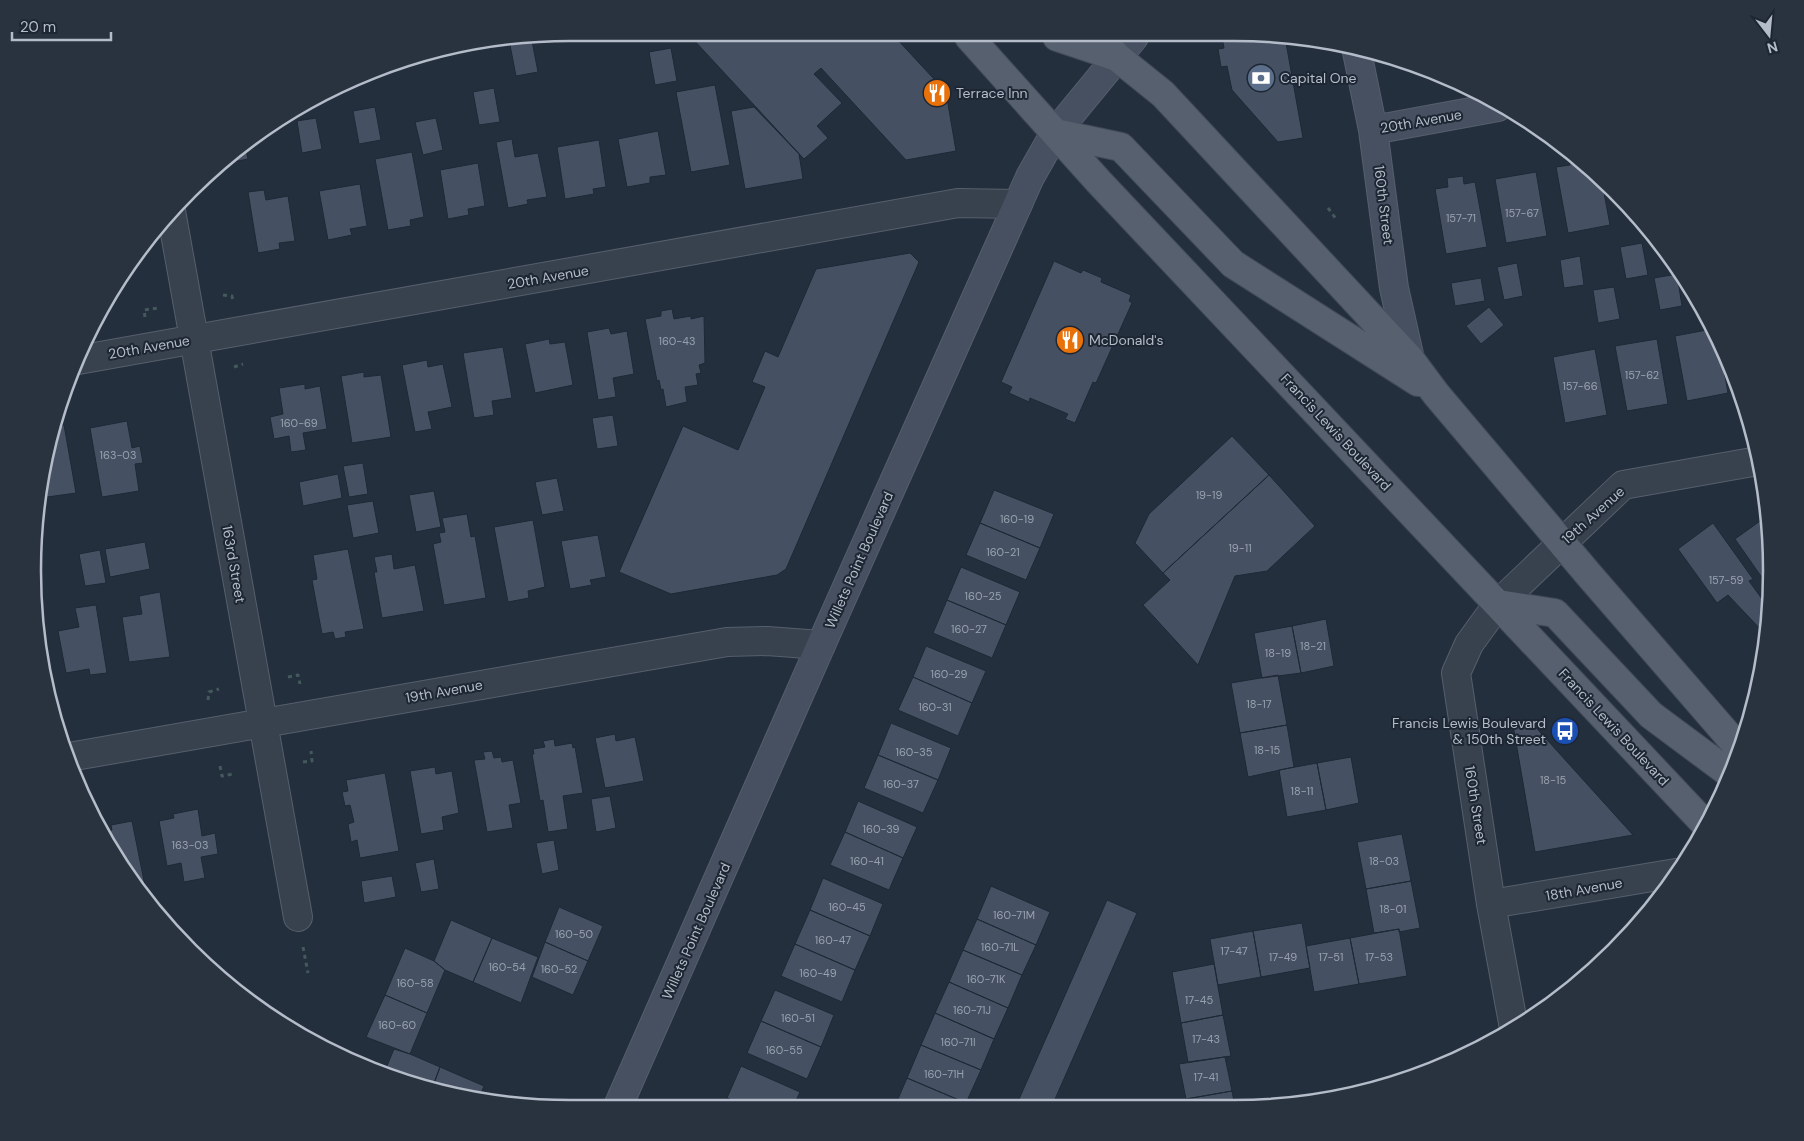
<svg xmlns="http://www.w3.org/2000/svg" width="1804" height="1141" viewBox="0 0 1804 1141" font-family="'DM Sans',sans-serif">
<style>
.building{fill:#455162;stroke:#1f2835}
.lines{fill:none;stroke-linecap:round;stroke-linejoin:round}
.street-casing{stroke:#565f6c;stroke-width:30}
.secondary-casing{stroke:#565f6c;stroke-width:30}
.primary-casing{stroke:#414a57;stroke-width:30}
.path{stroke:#44595c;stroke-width:3;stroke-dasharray:4 4;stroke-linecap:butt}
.street{stroke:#38414e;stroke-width:28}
.secondary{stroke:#465061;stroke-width:28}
.primary{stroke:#56606e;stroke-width:28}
.labels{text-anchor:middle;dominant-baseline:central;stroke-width:4;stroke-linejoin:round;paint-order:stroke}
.number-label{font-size:11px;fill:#98a1af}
.poi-label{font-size:14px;fill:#b4bcc9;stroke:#1d2633;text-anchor:start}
.street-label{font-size:14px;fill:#b4bcc9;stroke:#1d2633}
.rim{fill:none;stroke:#b4bcc9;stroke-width:2.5}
</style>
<rect width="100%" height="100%" fill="#242f3e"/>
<path class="building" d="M 691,37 L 895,37 L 946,92 L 956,151 L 906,160 L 821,68 L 814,74 L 842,103 L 817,126 L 828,138 L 804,159 Z
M 1222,37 L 1285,37 L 1303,138 L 1278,142 L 1232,90 L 1227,66 L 1221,67 L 1218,49 L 1224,48 Z
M 532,41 L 538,72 L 516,76 L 510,45 Z
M 671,48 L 677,81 L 655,85 L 649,52 Z
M 715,85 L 730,165 L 691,172 L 676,92 Z
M 494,88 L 500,122 L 479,125 L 473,92 Z
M 375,107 L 381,140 L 359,144 L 353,111 Z
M 754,107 L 799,154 L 803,179 L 745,189 L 731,111 Z
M 316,118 L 322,149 L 302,153 L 297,121 Z
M 436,118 L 443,150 L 423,155 L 415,122 Z
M 658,131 L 666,175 L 650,177 L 650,183 L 627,187 L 618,139 Z
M 512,139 L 515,157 L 538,153 L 547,197 L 527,200 L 528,204 L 508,208 L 496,142 Z
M 599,140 L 606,187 L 593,189 L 594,194 L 565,199 L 557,147 Z
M 245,145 L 248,159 L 222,164 Z
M 412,152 L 424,217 L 410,220 L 411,226 L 388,230 L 375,159 Z
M 1577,159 L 1602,182 L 1610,225 L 1568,233 L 1556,167 L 1570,165 L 1569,160 Z
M 478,163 L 485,206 L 468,209 L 469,215 L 448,219 L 440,170 Z
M 1536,172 L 1547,236 L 1506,243 L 1495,179 Z
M 1463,176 L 1464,184 L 1475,182 L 1487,247 L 1446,254 L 1435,189 L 1448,187 L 1447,178 Z
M 360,184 L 367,226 L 350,229 L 352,235 L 328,240 L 319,191 Z
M 264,190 L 266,200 L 288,196 L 295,241 L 279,243 L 280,249 L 258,253 L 248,192 Z
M 1626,205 L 1638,216 L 1656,241 L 1651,242 L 1649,233 L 1642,235 L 1640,221 L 1629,222 Z
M 1642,243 L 1648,275 L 1626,279 L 1620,247 Z
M 910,253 L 919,262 L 786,569 L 777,575 L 671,594 L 619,572 L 683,426 L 738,450 L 765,387 L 752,382 L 765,351 L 778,357 L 816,269 Z
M 1580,256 L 1584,285 L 1564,288 L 1560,260 Z
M 1054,261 L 1081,273 L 1083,270 L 1102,278 L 1101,282 L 1131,295 L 1129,301 L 1132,303 L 1096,383 L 1093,382 L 1075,423 L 1065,419 L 1068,414 L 1030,398 L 1029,402 L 1009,393 L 1012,387 L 1001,382 Z
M 1517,263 L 1523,296 L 1504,300 L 1497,267 Z
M 1677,274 L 1682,306 L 1660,310 L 1654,278 Z
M 1481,278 L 1485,301 L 1455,306 L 1451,283 Z
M 1614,287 L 1620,319 L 1598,323 L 1593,290 Z
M 1489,307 L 1504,325 L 1481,344 L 1466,326 Z
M 672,309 L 674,319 L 691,316 L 691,319 L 704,316 L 705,363 L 699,365 L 701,373 L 696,374 L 698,385 L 685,387 L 687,402 L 666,407 L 663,389 L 661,390 L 659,380 L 657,381 L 645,319 L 661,316 L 661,311 Z
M 609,328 L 611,334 L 627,331 L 634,374 L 613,378 L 616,397 L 598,400 L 587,332 Z
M 1712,329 L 1720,347 L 1728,393 L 1687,401 L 1675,336 Z
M 549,339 L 550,344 L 565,342 L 573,385 L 535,393 L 525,344 Z
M 1657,339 L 1668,404 L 1627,411 L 1615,346 Z
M 503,347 L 512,398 L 492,401 L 494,415 L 474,418 L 463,353 Z
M 1595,349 L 1607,415 L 1565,423 L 1553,357 Z
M 427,360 L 428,367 L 443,364 L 452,407 L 428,412 L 432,429 L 415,432 L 402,365 Z
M 364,372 L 364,377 L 381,375 L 391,437 L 352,443 L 341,376 Z
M 305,384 L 305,389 L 320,386 L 327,429 L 303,433 L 306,450 L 291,452 L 289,436 L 274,439 L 270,417 L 283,414 L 279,388 Z
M 613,415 L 618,446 L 597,449 L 592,418 Z
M 127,421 L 132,448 L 140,446 L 143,463 L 135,464 L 139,491 L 102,497 L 90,428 Z
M 64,425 L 76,493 L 40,498 L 43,466 L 53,427 Z
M 1232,436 L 1269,475 L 1163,573 L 1135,543 L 1149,514 Z
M 363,463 L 368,494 L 349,497 L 343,466 Z
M 338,474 L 342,498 L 303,506 L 299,482 Z
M 1269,475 L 1315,526 L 1267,571 L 1235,576 L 1198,665 L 1143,605 L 1170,580 L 1163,573 Z
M 557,478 L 564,511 L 542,515 L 535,482 Z
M 994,490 L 1054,514 L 1040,548 L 980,523 Z
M 434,491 L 441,527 L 416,532 L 409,495 Z
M 373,501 L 379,533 L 353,538 L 347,505 Z
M 467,514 L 471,537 L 475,536 L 486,598 L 444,605 L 433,544 L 441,542 L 439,533 L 445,532 L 442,518 Z
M 1767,516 L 1770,589 L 1735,539 Z
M 533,520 L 545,587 L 528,591 L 529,598 L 508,602 L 494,527 Z
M 980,523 L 1040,548 L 1026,580 L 966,555 Z
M 1713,523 L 1753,579 L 1749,581 L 1770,610 L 1766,635 L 1728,595 L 1717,603 L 1678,549 Z
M 598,535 L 606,577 L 590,580 L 592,585 L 570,589 L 561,541 Z
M 35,542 L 37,555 L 34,556 Z
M 145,542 L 150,569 L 110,577 L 105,549 Z
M 348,549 L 364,629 L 345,632 L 346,637 L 335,639 L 333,632 L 322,634 L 312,580 L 317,579 L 313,555 Z
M 100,550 L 106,583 L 85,586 L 79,554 Z
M 392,554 L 394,569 L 415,565 L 424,611 L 382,618 L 374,572 L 377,572 L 374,557 Z
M 961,567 L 1020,592 L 1006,625 L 947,600 Z
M 160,592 L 170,657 L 129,662 L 122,617 L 142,614 L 139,596 Z
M 947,600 L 1006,625 L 992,658 L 933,633 Z
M 96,605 L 107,673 L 90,675 L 89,669 L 66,673 L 58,631 L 79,627 L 75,608 Z
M 1326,619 L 1334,666 L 1301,673 L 1292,626 Z
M 1292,626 L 1301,673 L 1262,678 L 1254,633 Z
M 926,646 L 986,671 L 972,703 L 913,677 Z
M 1278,675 L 1287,725 L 1240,733 L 1231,683 Z
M 913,677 L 972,703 L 958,736 L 898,710 Z
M 1531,722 L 1633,835 L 1535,852 L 1513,725 Z
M 891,723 L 951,748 L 938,780 L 878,755 Z
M 1287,725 L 1294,767 L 1248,777 L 1240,733 Z
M 615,734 L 616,741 L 635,737 L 644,781 L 605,788 L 595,738 Z
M 554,739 L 555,746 L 572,743 L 573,748 L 575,747 L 583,793 L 563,796 L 568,829 L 548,832 L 543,800 L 540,801 L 532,754 L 534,754 L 533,749 L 545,747 L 543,741 Z
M 492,751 L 494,758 L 501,757 L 502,762 L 513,760 L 521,803 L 509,805 L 513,828 L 487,832 L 474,760 L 485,759 L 483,752 Z
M 878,755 L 938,780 L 923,813 L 864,788 Z
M 1351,757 L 1359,803 L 1326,810 L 1317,763 Z
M 1317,763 L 1326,810 L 1287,817 L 1279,770 Z
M 435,767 L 436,774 L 452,771 L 459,813 L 442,817 L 444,830 L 421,834 L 410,771 Z
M 385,773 L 399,851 L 360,858 L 357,840 L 351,842 L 348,824 L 354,822 L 350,805 L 345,806 L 342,792 L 348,791 L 346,780 Z
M 610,796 L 616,828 L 596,832 L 591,799 Z
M 858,801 L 917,827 L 903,858 L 845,832 Z
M 198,809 L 202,836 L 215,833 L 218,854 L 201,857 L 205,878 L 184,882 L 181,863 L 167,866 L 159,821 L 174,818 L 173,814 Z
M 132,821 L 146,891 L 141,892 L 123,870 L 102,833 L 112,830 L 111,825 Z
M 845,832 L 903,858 L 889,890 L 830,865 Z
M 1402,834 L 1411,881 L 1366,889 L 1357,842 Z
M 554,840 L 559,870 L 542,874 L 536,843 Z
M 434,859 L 439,889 L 421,892 L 415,863 Z
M 392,876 L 396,897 L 364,903 L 361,881 Z
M 823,878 L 883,904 L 870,936 L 810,910 Z
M 1411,881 L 1420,928 L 1399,932 L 1399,929 L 1374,933 L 1366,889 Z
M 991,886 L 1050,912 L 1036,945 L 977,919 Z
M 1107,900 L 1137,913 L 1052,1106 L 1016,1106 Z
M 559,907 L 603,926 L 588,961 L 545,942 Z
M 810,910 L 870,936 L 855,970 L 795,944 Z
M 977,919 L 1036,945 L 1022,975 L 963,950 Z
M 451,920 L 492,938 L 473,982 L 445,970 L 434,961 Z
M 1302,923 L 1310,968 L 1261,977 L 1253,931 Z
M 1399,929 L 1407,976 L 1359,984 L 1350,938 Z
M 1253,931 L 1261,977 L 1218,985 L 1210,939 Z
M 492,938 L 538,957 L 521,1003 L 473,982 Z
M 1350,938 L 1359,984 L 1314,992 L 1306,946 Z
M 545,942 L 588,961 L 573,995 L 532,977 Z
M 795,944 L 855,970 L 842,1002 L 781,976 Z
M 405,948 L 434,961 L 445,970 L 427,1013 L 385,995 Z
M 963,950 L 1022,975 L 1008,1008 L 949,982 Z
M 1214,964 L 1223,1015 L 1181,1023 L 1172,972 Z
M 949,982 L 1008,1008 L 994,1039 L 935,1013 Z
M 775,990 L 834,1015 L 821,1047 L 761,1021 Z
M 385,995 L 427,1013 L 410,1054 L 366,1037 Z
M 935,1013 L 994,1039 L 981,1070 L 921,1045 Z
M 1223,1015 L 1231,1056 L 1188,1062 L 1181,1023 Z
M 761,1021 L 821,1047 L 807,1079 L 747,1053 Z
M 921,1045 L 981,1070 L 966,1103 L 907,1078 Z
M 394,1049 L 410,1054 L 440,1067 L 433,1086 L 384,1073 Z
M 1225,1057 L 1232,1091 L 1186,1099 L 1179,1064 Z
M 741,1066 L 800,1092 L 794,1105 L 742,1105 L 727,1098 Z
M 440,1067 L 484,1086 L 479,1098 L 433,1086 Z
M 907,1078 L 966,1103 L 965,1106 L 895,1106 Z
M 1232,1091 L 1235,1107 L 1187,1107 L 1186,1099 Z
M 727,1098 L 742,1105 L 724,1105 Z"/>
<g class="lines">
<defs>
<path id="street" d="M 171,211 L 298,917
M 78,360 L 958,203 L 1018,204
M 69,757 L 727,642 L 767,641 L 821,645
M 1491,904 L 1676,873
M 1514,1028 L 1491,904 L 1456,673 L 1469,644 L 1498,604 L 1623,485 L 1758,461"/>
<path id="secondary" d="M 1357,52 L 1373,130 L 1394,288 L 1410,359
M 1373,130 L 1498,107
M 619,1104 L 821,645 L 1030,177 L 1055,133 L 1134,37"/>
<path id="primary" d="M 969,37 L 1099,182 L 1706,825
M 1057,37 L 1117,57
M 1100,37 L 1117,57 L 1163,94 L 1410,359 L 1436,394 L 1589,575 L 1739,748
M 1055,133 L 1121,147 L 1233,264 L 1418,382
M 1498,604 L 1555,613 L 1651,715 L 1729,773"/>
</defs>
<use href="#street" class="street-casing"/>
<use href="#secondary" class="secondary-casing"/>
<use href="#primary" class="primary-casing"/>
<path class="path" d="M 1328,208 L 1336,219
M 223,295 L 232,296 L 233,302
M 145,317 L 144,310 L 158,308
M 234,367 L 243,364
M 288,677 L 298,675 L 300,684
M 208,700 L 209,692 L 219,689
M 303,762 L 312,761 L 311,751
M 220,766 L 222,776 L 233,774
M 303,947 L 308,973"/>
<use href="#street" class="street"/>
<use href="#secondary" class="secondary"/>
<use href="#primary" class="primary"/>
</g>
<defs>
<symbol id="bank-disc" viewBox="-11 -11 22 22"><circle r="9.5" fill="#5c6f8a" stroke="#1d2633"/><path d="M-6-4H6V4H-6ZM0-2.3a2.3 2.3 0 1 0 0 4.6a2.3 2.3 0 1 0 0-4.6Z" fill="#fff"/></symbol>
<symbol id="restaurant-disc" viewBox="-11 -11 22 22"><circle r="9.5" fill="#e8710a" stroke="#1d2633"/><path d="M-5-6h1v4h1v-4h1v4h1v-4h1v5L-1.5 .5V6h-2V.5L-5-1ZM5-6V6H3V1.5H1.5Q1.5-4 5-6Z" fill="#fff"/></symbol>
<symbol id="bus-disc" viewBox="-11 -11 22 22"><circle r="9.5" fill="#1a4fb4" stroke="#1d2633"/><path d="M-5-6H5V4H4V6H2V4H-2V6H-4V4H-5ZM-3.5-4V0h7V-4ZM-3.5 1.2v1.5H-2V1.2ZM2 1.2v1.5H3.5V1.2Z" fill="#fff"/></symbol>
</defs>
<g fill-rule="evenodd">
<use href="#bank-disc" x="1245" y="62" width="32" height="32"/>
<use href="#restaurant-disc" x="921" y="77" width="32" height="32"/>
<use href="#restaurant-disc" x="1054" y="324" width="32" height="32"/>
<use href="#bus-disc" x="1549" y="715" width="32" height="32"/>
</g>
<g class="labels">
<g class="number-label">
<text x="1522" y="213">157-67</text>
<text x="1461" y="218">157-71</text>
<text x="677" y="341">160-43</text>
<text x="1642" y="375">157-62</text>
<text x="1580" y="386">157-66</text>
<text x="299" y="423">160-69</text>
<text x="118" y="455">163-03</text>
<text x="1209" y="495">19-19</text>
<text x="1017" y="519">160-19</text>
<text x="1240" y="548">19-11</text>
<text x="1003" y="552">160-21</text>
<text x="1726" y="580">157-59</text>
<text x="983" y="596">160-25</text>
<text x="969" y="629">160-27</text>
<text x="1313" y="646">18-21</text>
<text x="1278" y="653">18-19</text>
<text x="949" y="674">160-29</text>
<text x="1259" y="704">18-17</text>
<text x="935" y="707">160-31</text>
<text x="1267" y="750">18-15</text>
<text x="914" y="752">160-35</text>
<text x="1553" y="780">18-15</text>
<text x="901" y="784">160-37</text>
<text x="1302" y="791">18-11</text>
<text x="881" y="829">160-39</text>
<text x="190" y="845">163-03</text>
<text x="867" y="861">160-41</text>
<text x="1384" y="861">18-03</text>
<text x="847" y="907">160-45</text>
<text x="1393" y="909">18-01</text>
<text x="1014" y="915">160-71M</text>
<text x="574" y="934">160-50</text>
<text x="833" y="940">160-47</text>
<text x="1000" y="947">160-71L</text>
<text x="1234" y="951">17-47</text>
<text x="1283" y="957">17-49</text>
<text x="1331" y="957">17-51</text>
<text x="1379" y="957">17-53</text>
<text x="507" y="967">160-54</text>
<text x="559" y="969">160-52</text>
<text x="818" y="973">160-49</text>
<text x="986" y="979">160-71K</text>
<text x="415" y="983">160-58</text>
<text x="1199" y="1000">17-45</text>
<text x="972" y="1010">160-71J</text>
<text x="798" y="1018">160-51</text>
<text x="397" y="1025">160-60</text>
<text x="1206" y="1039">17-43</text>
<text x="958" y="1042">160-71I</text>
<text x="784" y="1050">160-55</text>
<text x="944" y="1074">160-71H</text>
<text x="1206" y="1077">17-41</text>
</g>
<g class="poi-label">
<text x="1280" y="78">Capital One</text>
<text x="956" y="93">Terrace Inn</text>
<text x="1089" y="340">McDonald's</text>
<text x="1546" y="723" text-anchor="end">Francis Lewis Boulevard<tspan x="1546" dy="16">&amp; 150th Street</tspan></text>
</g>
<g class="street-label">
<text transform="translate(1421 121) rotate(-10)">20th Avenue</text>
<text transform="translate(1384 205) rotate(83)">160th Street</text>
<text transform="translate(548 277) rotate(-10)">20th Avenue</text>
<text transform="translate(149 347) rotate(-10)">20th Avenue</text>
<text transform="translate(1336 432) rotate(47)">Francis Lewis Boulevard</text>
<text transform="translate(1593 515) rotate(-42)">19th Avenue</text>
<text transform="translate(859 560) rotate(-66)">Willets Point Boulevard</text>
<text transform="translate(234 564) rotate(80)">163rd Street</text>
<text transform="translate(444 691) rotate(-10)">19th Avenue</text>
<text transform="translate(1614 727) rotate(47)">Francis Lewis Boulevard</text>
<text transform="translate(1476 805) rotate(81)">160th Street</text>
<text transform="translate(1584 889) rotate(-10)">18th Avenue</text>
<text transform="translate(696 931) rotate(-66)">Willets Point Boulevard</text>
</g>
</g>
<path d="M0 0H1804V1141H0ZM570 41H1234A529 529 0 0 1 1763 570V571A529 529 0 0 1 1234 1100H570A529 529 0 0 1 41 571V570A529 529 0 0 1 570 41Z" fill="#29323f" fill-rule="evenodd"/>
<path class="rim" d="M570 41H1234A529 529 0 0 1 1763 570V571A529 529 0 0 1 1234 1100H570A529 529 0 0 1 41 571V570A529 529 0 0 1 570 41Z"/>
<g transform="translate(1769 35) rotate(164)" stroke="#1d2633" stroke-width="4" paint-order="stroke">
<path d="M0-4L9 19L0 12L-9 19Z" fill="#b4bcc9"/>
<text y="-8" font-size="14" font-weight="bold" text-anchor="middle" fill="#b4bcc9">N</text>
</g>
<path d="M12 32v8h99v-8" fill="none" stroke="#b4bcc9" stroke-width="2.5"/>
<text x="20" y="32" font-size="15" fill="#b4bcc9" stroke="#1d2633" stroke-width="4" paint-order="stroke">20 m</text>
</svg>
